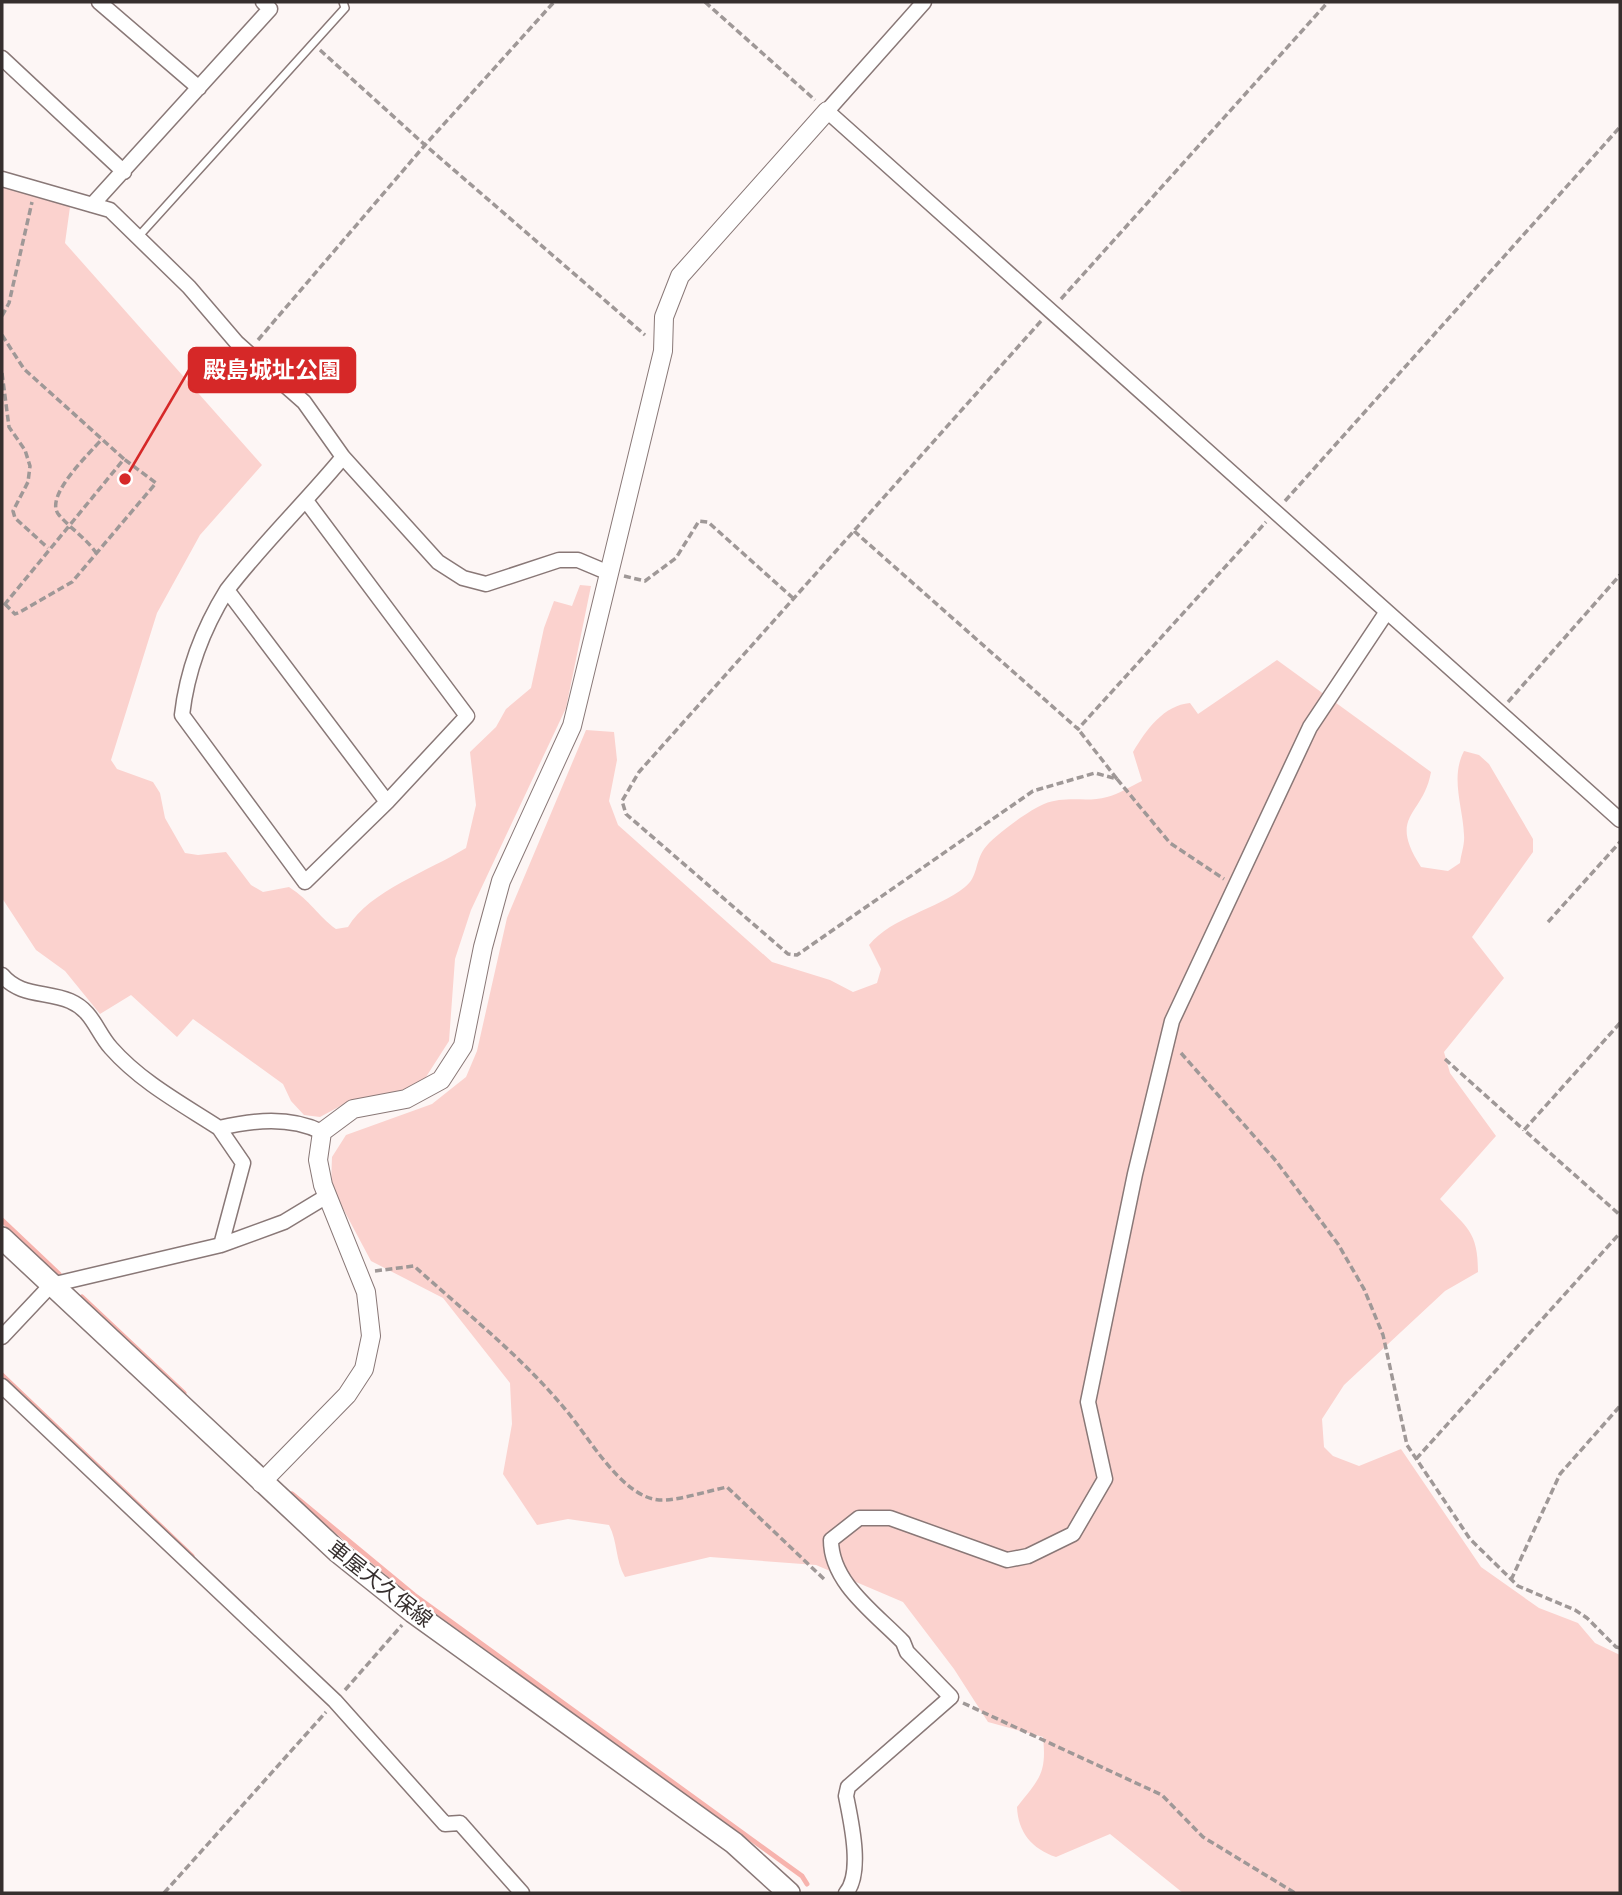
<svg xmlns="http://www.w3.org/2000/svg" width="1622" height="1895" viewBox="0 0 1622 1895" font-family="Jost,'Noto Sans JP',sans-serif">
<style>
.green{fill:#fbd2ce}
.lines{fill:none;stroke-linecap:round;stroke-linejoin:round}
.stream{stroke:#f7b3ad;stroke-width:5}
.service-casing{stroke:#897877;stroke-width:10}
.minor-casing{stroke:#897877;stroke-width:17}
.tertiary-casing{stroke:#897877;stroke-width:20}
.secondary-casing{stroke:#897877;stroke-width:24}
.path{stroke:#9f9897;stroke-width:3.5;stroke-dasharray:7 3.5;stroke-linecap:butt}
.service{stroke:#fff;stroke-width:7}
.minor{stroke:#fff;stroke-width:14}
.tertiary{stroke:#fff;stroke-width:18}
.secondary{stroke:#fff;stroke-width:21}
.labels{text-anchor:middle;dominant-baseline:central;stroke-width:5;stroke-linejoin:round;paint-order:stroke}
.street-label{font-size:21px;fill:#362f2e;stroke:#fff}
.leader{fill:none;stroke:#d62828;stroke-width:2.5}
.callout-dot{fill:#d62828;stroke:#fff;stroke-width:2.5}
.callout{fill:#d62828;stroke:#d62828;stroke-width:2.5}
.callout-label{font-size:23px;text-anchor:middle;font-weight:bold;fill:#fff}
</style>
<rect width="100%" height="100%" fill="#fdf6f5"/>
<path class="green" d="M 2,184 L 70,207 L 65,243 L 262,465 L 200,535 L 157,613 L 111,760 L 117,769 L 153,782 L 160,793 L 165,818 L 185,853 L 198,855 L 226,852 L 251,885 L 263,892 L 289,887 C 311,901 317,915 336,929 L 348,927 C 369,891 431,870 466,848 L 476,805 L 470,752 L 496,727 L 506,709 L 531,688 L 544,628 L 554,601 L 572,606 L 580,585 L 591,586 L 566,708 L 471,910 L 455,959 L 449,1041 L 426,1077 L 408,1091 L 380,1100 L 344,1104 L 320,1117 L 304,1115 L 291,1101 L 283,1084 L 193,1019 L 177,1037 L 131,995 L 100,1014 L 65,971 L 36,950 L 2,898 Z
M 1277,660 L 1431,772 C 1423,817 1387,814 1421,867 L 1448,871 L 1460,863 C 1461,854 1465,844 1464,835 C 1463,807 1450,778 1464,751 L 1479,755 L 1489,764 L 1533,839 L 1533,852 L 1472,937 L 1504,978 L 1444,1052 L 1450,1073 L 1496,1136 L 1440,1199 C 1467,1228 1478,1231 1478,1272 L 1445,1291 L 1344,1385 L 1322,1419 L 1324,1447 L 1333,1456 L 1359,1466 L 1401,1449 L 1481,1567 L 1539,1608 L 1578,1623 L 1595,1643 L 1620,1655 L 1620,1893 L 1183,1893 L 1110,1834 L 1056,1857 C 1032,1849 1018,1832 1017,1807 C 1039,1779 1047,1774 1043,1737 L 988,1722 L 954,1669 L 903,1602 L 816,1565 L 710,1557 L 625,1577 C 615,1560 618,1542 609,1525 L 568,1519 L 537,1525 L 503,1474 L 512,1424 L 510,1383 L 443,1298 L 371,1261 L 331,1186 L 332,1157 L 346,1135 L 432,1104 L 466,1077 L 477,1051 L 507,918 L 586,730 L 614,732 L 617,760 L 609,801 L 618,825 L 772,962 L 830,980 L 853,992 L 877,983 L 881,969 L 869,945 C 892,917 936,910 965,887 C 978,877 975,862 984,849 C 992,837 1029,810 1044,804 C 1067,795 1087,803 1107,797 C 1119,794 1131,786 1142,781 L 1133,752 C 1146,730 1164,705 1190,703 L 1198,714 Z"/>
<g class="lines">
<path class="stream" d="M 2,1220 L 59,1274
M 82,1297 L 184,1393
M 2,1375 L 192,1556
M 292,1494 L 414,1595 L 802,1876 L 807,1884"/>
<defs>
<path id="service" d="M 138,237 L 345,8 L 343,2"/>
<path id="minor" d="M 99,2 L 199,88
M 924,2 L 827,111 L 1620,820
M 2,58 L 124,172
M 2,179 L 110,210 L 189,287 L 237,343 L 304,402 L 343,457 L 438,562 L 463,578 L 486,584 L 559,560 L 578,560 L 609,573
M 92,205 L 270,9 L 263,2
M 307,502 L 467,716 L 387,802 L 305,882 L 182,715 C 187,671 204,627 227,590 L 387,802
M 227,590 C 263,543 305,503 343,457
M 2,975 C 20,997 47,991 70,1001 C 93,1011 96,1031 111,1048 C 141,1082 182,1104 219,1128
M 221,1245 L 284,1222 L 327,1196
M 2,1337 L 51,1285 L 221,1245 L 243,1163 L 219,1128 C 253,1120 290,1116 322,1132
M 2,1386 L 335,1701 L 445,1824 L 460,1823 L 522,1893
M 846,1893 C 863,1873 851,1821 846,1796 L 848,1787 L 951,1697 L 907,1652 L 903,1642 C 875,1613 831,1583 831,1540 L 859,1518 L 890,1518 L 1007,1560 L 1028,1556 L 1073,1534 L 1105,1479 L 1088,1402 L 1135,1174 L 1172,1021 L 1310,727 L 1386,613"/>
<path id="tertiary" d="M 261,1483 L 347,1395 L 364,1369 L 371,1336 L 366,1292 L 323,1185 L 318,1160 L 322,1132 L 353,1109 L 406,1099 L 441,1080 L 463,1046 L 483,947 L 501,881 L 572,726 L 663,351 L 664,317 L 680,276 L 827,111"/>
<path id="secondary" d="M 2,1238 L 338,1552 L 413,1612 L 734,1843 L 789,1893"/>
</defs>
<use href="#service" class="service-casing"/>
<use href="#minor" class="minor-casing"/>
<use href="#tertiary" class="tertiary-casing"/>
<use href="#secondary" class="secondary-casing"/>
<path class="path" d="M 705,2 L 815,100
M 320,50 L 425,145 L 645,335
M 1061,299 L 1328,2
M 2,316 L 9,303 L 32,202
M 1041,321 L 639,772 L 622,801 L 626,814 L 788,954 L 797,955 L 1033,791 L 1095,773 L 1117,779 L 1078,729
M 2,335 L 24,369 L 124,459 L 5,604 L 2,600
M 258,340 L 425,145 L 554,2
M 2,373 L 9,427 L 25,450 L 30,466 L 28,482 L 13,511 L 15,518 L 48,548
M 1285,501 L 1620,127
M 854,531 L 1078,729 L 1266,522
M 97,554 C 86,538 71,529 59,515 C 43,497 89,454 102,439
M 624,576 L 645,581 L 676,558 L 699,521 L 708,522 L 794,599
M 5,604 L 15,614 L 20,612 L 72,582 L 156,483 L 124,459
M 1508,702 L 1620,575
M 1117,779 L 1170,843 L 1224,879
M 1548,922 L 1620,842
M 1620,1023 L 1524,1130 L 1620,1215
M 1181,1053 L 1276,1161 L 1338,1244 L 1364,1289 L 1383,1335 L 1407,1445 L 1470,1539 L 1518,1586 L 1575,1610 L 1587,1618 L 1616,1647 L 1620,1648
M 1445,1059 L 1524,1130
M 375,1271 L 414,1266 C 465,1312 521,1356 565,1409 C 587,1434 621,1497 659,1500 C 677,1501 708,1491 727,1487 L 824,1579
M 1416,1459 L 1620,1233
M 1511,1580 L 1560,1474 L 1620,1406
M 345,1690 L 402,1625
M 963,1703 L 1162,1795 L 1203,1837 L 1295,1893
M 164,1893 L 326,1712"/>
<use href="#service" class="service"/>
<use href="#minor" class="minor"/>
<use href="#tertiary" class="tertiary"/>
<use href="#secondary" class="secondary"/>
</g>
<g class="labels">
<g class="street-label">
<text transform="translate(380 1584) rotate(38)">車屋大久保線</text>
</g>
</g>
<path class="leader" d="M125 479L189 370"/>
<circle class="callout-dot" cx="125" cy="479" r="7"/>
<rect class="callout" x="189" y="348" width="166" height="44" rx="7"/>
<g class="callout-label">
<text x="272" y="378">殿島城址公園</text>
</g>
<rect width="1622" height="1895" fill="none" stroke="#362f2e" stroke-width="7"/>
</svg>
